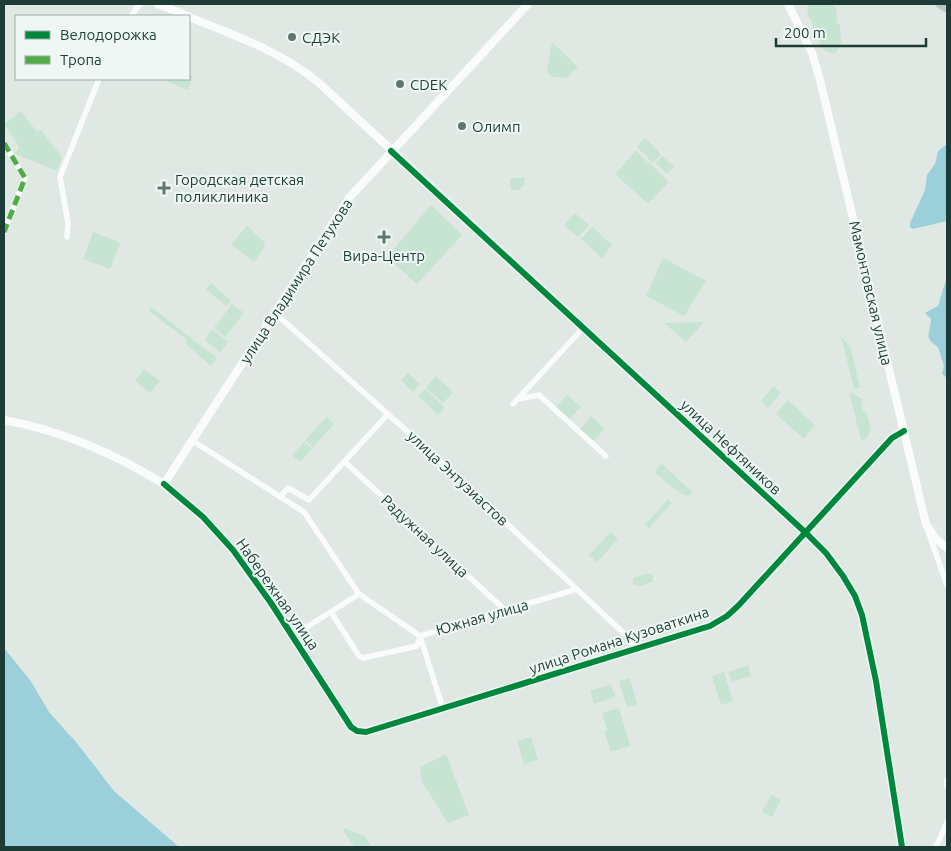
<svg xmlns="http://www.w3.org/2000/svg" width="951" height="851" viewBox="0 0 951 851" font-family="Ubuntu,sans-serif">
<style>
.green{fill:#c7e3d1}
.water{fill:#9bd0db}
.lines{fill:none;stroke-linecap:round;stroke-linejoin:round}
.street{stroke:#fafcfb;stroke-width:5.5}
.secondary{stroke:#fafcfb;stroke-width:8}
.primary{stroke:#bec9c6;stroke-width:9}
.quiet{stroke:#52ac45;stroke-width:5;stroke-dasharray:10 5;stroke-linecap:butt}
.cycleway-casing{stroke:#eef7f3;stroke-width:9}
.cycleway{stroke:#00873e;stroke-width:6}
.poi-dot{fill:#617872;stroke:#eef7f3;stroke-width:2}
.labels{text-anchor:middle;dominant-baseline:central;stroke-width:4;stroke-linejoin:round;paint-order:stroke}
.poi-label{font-size:15px;fill:#1d3c35;stroke:#eef7f3;text-anchor:start}
.street-label{font-size:15px;fill:#1d3c35;stroke:#eef7f3}
</style>
<rect width="100%" height="100%" fill="#e0e8e4"/>
<path class="green" d="M 809,4 L 832,4 L 836,8 L 837,23 L 840,24 L 841,43 L 835,53 L 826,52 L 820,44 L 818,30 L 813,31 L 812,21 L 807,15 Z
M 552,42 L 578,67 L 567,78 L 553,77 L 547,72 Z
M 189,74 L 193,76 L 188,90 L 167,81 L 168,79 L 189,79 Z
M 21,111 L 37,132 L 41,130 L 62,157 L 57,171 L 15,154 L 19,147 L 4,124 Z
M 645,138 L 661,154 L 653,163 L 637,147 Z
M 636,151 L 669,182 L 648,204 L 615,174 Z
M 662,156 L 674,166 L 667,174 L 656,163 Z
M 524,177 L 525,184 L 518,190 L 511,190 L 510,179 Z
M 431,205 L 462,235 L 417,284 L 387,257 Z
M 575,213 L 589,225 L 578,237 L 564,225 Z
M 247,226 L 264,242 L 265,246 L 254,262 L 231,244 Z
M 592,227 L 612,245 L 602,258 L 581,239 Z
M 93,232 L 116,241 L 120,244 L 110,269 L 83,259 Z
M 663,258 L 706,281 L 684,316 L 646,296 Z
M 211,283 L 231,301 L 226,306 L 206,289 Z
M 232,304 L 244,313 L 225,337 L 214,328 Z
M 151,307 L 217,358 L 211,366 L 186,344 L 187,340 L 149,311 Z
M 704,322 L 686,342 L 664,323 Z
M 212,329 L 228,342 L 220,352 L 205,340 Z
M 841,336 L 851,349 L 860,388 L 854,389 Z
M 144,369 L 160,381 L 150,393 L 135,381 Z
M 408,373 L 420,384 L 413,392 L 401,380 Z
M 436,376 L 453,392 L 443,403 L 426,388 Z
M 774,386 L 781,393 L 768,408 L 761,401 Z
M 425,389 L 445,408 L 438,415 L 418,396 Z
M 849,392 L 863,399 L 861,402 L 863,411 L 867,413 L 871,430 L 866,439 L 861,440 Z
M 567,395 L 581,407 L 569,419 L 556,407 Z
M 788,400 L 815,425 L 804,439 L 776,414 Z
M 591,416 L 605,429 L 593,441 L 580,429 Z
M 327,417 L 334,424 L 313,447 L 305,440 Z
M 304,442 L 312,449 L 300,462 L 292,455 Z
M 662,464 L 692,492 L 688,496 L 678,492 L 654,472 Z
M 668,499 L 672,503 L 649,528 L 645,525 Z
M 611,532 L 618,539 L 597,562 L 589,555 Z
M 648,573 L 653,575 L 653,582 L 638,586 L 633,585 L 633,578 Z
M 748,665 L 751,676 L 732,682 L 728,672 Z
M 724,672 L 733,701 L 721,705 L 712,676 Z
M 630,678 L 637,704 L 627,707 L 619,681 Z
M 611,684 L 615,697 L 594,704 L 590,691 Z
M 619,708 L 630,746 L 611,752 L 604,731 L 607,730 L 602,713 Z
M 531,737 L 538,760 L 524,764 L 517,741 Z
M 446,754 L 469,815 L 448,823 L 422,782 L 420,767 Z
M 771,795 L 781,800 L 772,817 L 762,812 Z
M 344,828 L 366,837 L 371,847 L 355,847 L 343,831 Z"/>
<path class="water" d="M 947,144 L 947,221 L 913,229 L 910,227 L 910,223 L 925,190 L 927,175 L 935,164 L 938,151 Z
M 947,276 L 947,378 L 942,374 L 944,366 L 938,347 C 923,337 930,335 931,319 L 925,313 L 938,306 Z
M 4,648 L 30,680 L 49,712 L 76,742 L 114,791 L 179,847 L 4,847 Z"/>
<g class="lines">
<path class="street" d="M 131,16 L 140,4
M 4,143 L 25,178 L 4,232
M 67,237 L 68,223 L 60,177 L 99,79
M 275,313 L 428,450 L 631,640 L 635,649
M 518,399 L 539,395 L 606,456
M 513,404 L 583,328
M 193,441 L 304,512 L 359,594 L 420,636 L 577,589
M 345,462 L 506,611
M 164,484 L 203,517 L 233,550 L 271,603 L 351,727 L 362,733 L 715,623 L 738,606 L 806,533 C 825,552 844,572 855,596 C 870,626 873,664 878,696 C 886,747 894,797 902,847
M 280,497 L 288,488 L 309,500 L 388,414
M 928,531 L 947,585
M 331,612 L 359,656 L 363,658 L 417,646 L 420,636
M 293,636 L 359,594
M 420,636 L 443,709
M 947,780 L 947,786
M 936,847 L 947,822"/>
<path class="secondary" d="M 158,4 L 188,16
M 788,4 L 812,53 L 820,80 L 926,524 L 935,538 L 947,548
M 189,17 C 234,35 280,51 318,82 L 806,533 L 892,438 L 904,431
M 4,420 C 63,431 113,453 164,484 L 349,198 L 528,4"/>
<path class="primary" d="M 940,4 L 947,8"/>
<path class="quiet" d="M 4,143 L 25,178 L 4,232"/>
<defs>
<path id="cycleway" d="M 391,151 L 806,533 L 826,553 L 843,576 L 855,596 L 862,615 L 876,681 L 902,847
M 164,484 L 203,517 L 233,550 L 271,603 L 351,727 L 357,731 L 366,732 L 710,626 L 727,616 L 738,606 L 892,438 L 904,431"/>
</defs>
<use href="#cycleway" class="cycleway-casing"/>
<use href="#cycleway" class="cycleway"/>
</g>
<g class="poi-dot">
<circle cx="292" cy="37" r="5"/>
<circle cx="400" cy="84" r="5"/>
<circle cx="462" cy="126" r="5"/>
<path d="M161.5 180.5h5v5h5v5h-5v5h-5v-5h-5v-5h5z"/>
<path d="M381.5 229.5h5v5h5v5h-5v5h-5v-5h-5v-5h5z"/>
</g>
<g class="labels">
<g class="poi-label">
<text x="302" y="37">СДЭК</text>
<text x="410" y="84">CDEK</text>
<text x="472" y="126">Олимп</text>
<text x="175" y="179">Городская детская<tspan x="175" dy="17">поликлиника</tspan></text>
<text x="384" y="255" text-anchor="middle">Вира-Центр</text>
</g>
<g class="street-label">
<text transform="translate(296 281) rotate(-57)">улица Владимира Петухова</text>
<text transform="translate(871 293) rotate(77)">Мамонтовская улица</text>
<text transform="translate(731 447) rotate(43)">улица Нефтяников</text>
<text transform="translate(458 478) rotate(43)">улица Энтузиастов</text>
<text transform="translate(425 536) rotate(43)">Радужная улица</text>
<text transform="translate(278 594) rotate(55)">Набережная улица</text>
<text transform="translate(482 617) rotate(-16)">Южная улица</text>
<text transform="translate(619 640) rotate(-18)">улица Романа Кузоваткина</text>
</g>
</g>
<rect width="951" height="851" fill="none" stroke="#1d3c35" stroke-width="10"/>
<rect x="15" y="15" width="175" height="65" fill="#eef7f3" stroke="#9aaca7"/>
<rect x="25" y="31" width="25" height="8" fill="#00873e" stroke="#9aaca7"/>
<text x="60" y="40" font-size="15" fill="#1d3c35">Велодорожка</text>
<rect x="25" y="56" width="25" height="8" fill="#52ac45" stroke="#9aaca7"/>
<text x="60" y="65" font-size="15" fill="#1d3c35">Тропа</text>
<path d="M776 38v8h150v-8" fill="none" stroke="#1d3c35" stroke-width="2.5"/>
<text x="784" y="38" font-size="15" fill="#1d3c35" stroke="#eef7f3" stroke-width="4" paint-order="stroke">200 m</text>
</svg>
